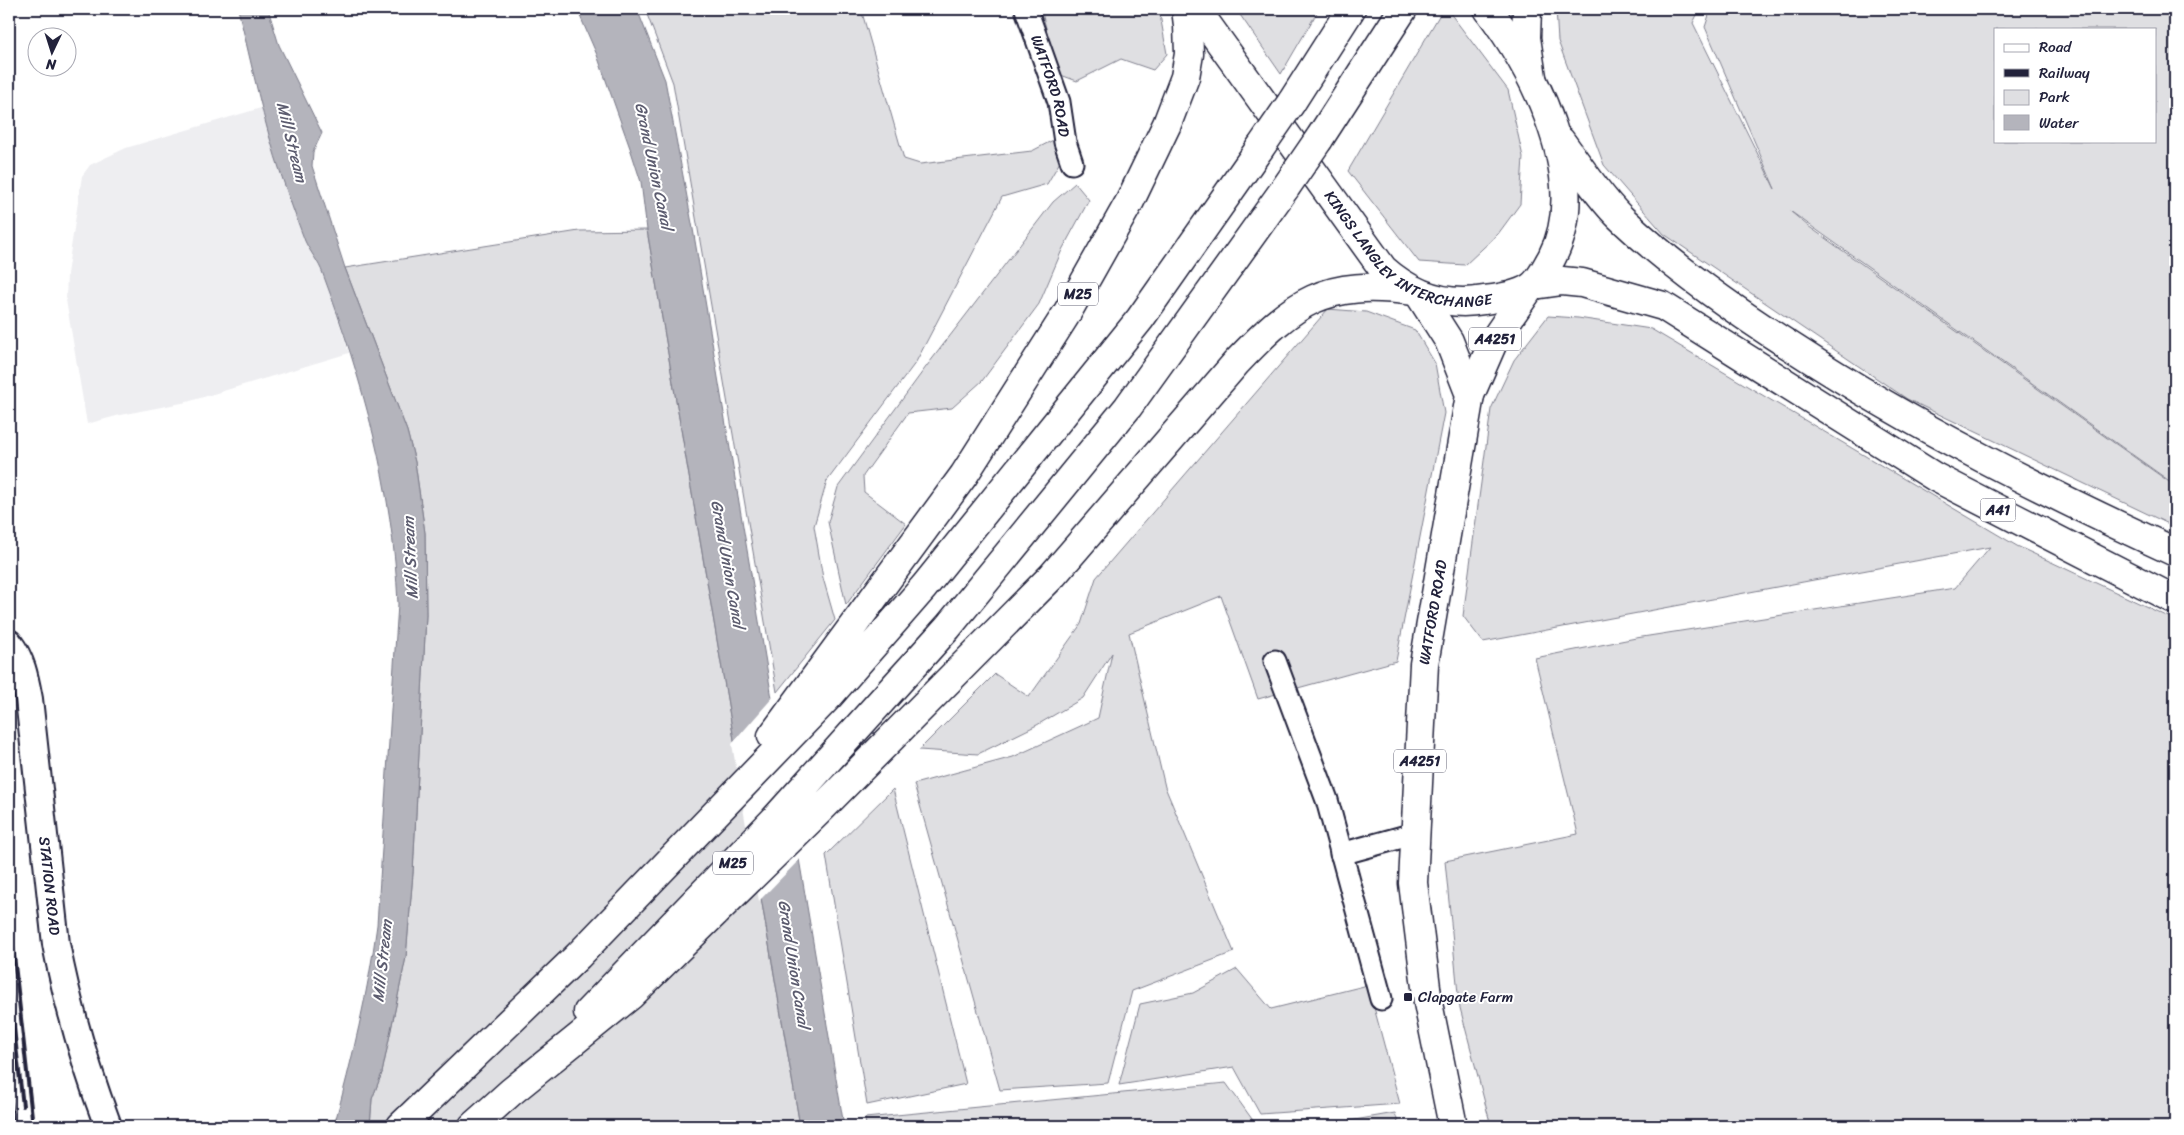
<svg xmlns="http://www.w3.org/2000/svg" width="2184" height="1135" viewBox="0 0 2184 1135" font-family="Sriracha,sans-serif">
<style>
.built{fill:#eeeef1}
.green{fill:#dfdfe2;stroke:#80808e;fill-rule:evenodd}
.water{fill:#b4b4bc;stroke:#7a7a88}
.pier{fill:#fff}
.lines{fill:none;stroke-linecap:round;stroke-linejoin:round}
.minor-casing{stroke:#22223b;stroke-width:25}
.tertiary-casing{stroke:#22223b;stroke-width:30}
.primary-casing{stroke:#22223b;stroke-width:31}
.trunk-casing{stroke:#22223b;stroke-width:31}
.motorway-casing{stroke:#22223b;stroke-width:31}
.minor{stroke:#fff;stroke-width:21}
.tertiary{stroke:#fff;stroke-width:26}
.primary{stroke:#fff;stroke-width:28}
.trunk{stroke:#fff;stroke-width:28}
.motorway{stroke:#fff;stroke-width:28}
.rail{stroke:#22223b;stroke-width:4}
.motorway-bridge-casing{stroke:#22223b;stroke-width:31;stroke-linecap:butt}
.motorway-bridge{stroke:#fff;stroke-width:28}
.poi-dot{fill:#22223b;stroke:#fff;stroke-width:2}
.labels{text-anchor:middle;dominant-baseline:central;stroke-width:4;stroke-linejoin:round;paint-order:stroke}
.shield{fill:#fff;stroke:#646476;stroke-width:1}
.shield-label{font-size:14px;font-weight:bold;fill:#22223b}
.street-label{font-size:15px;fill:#22223b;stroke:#fff}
.poi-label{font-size:15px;fill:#22223b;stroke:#fff;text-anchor:start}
.water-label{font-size:16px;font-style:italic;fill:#5c5c6f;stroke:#fff}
</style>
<rect width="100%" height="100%" fill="#fff"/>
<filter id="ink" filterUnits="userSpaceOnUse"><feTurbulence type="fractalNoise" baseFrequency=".02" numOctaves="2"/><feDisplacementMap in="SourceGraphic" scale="10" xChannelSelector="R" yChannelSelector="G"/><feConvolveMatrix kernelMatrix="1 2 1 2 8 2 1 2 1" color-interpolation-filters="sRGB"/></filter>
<g filter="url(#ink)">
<path class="built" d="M 261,108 L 282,176 L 306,242 L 323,271 L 349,353 L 187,402 L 120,415 L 87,424 L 66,300 L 67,274 L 82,176 L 90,165 L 126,148 Z"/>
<path class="green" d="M 645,9 L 861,9 L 904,159 L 920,164 L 1032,151 L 1057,138 L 1061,160 L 1047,184 L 1002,197 L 916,362 L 827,481 L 814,526 L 823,578 L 835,620 L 777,692 L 673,83 Z
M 1041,9 L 1159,9 L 1167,54 L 1153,70 L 1121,59 L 1077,81 L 1058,74 Z
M 1236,9 L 1319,9 L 1281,74 Z
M 1443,9 L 1447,9 L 1508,90 L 1523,157 L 1520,204 L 1498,234 L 1465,265 L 1419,262 L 1348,171 Z
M 1556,9 L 1700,9 L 1693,23 L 1775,189 L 1705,27 L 1711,9 L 2175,9 L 2175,485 L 1790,211 L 1808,226 L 2175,486 L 2175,527 L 1907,399 L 1664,234 L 1604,165 L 1558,41 ZM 1995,29 L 2155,29 L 2155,141 L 1995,141 Z
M 1075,183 L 1089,200 L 1062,250 L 1039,304 L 982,381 L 952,408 L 908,413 L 863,476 L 864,492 L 906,524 L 846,605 L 828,522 L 838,487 L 926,367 L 1053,202 Z
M 647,230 L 800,1126 L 370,1126 L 372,1099 L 382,1073 L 406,957 L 413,873 L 426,615 L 425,533 L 415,462 L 407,431 L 345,268 L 579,231 Z
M 1328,309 L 1366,312 L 1415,330 L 1435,363 L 1444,413 L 1396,661 L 1258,699 L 1221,596 L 1129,633 L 1165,787 L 1234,952 L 1132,991 L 1108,1083 L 1000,1090 L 914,784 L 1013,757 L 1098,718 L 1112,653 L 1083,698 L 1037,725 L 978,754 L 919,750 L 995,674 L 1029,697 L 1081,624 L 1096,578 Z
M 1548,316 L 1578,318 L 1651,329 L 2017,546 L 2175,620 L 2175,1126 L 1491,1126 L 1459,1004 L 1445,861 L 1578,834 L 1535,658 L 1636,638 L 1955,588 L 1990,547 L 1483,642 L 1463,616 L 1491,409 L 1514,360 Z
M 893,789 L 966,1084 L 867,1105 L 826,855 Z
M 1237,969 L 1271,1009 L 1368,985 L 1400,1104 L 1260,1114 L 1234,1067 L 1119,1085 L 1140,1004 L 1193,993 Z
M 1226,1083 L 1257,1126 L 866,1126 L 865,1118 Z
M 1395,1113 L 1399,1126 L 1320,1126 Z"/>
<path class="water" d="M 238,9 L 268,9 L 279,45 L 322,133 L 313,152 L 312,166 L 345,268 L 407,431 L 415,462 L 425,533 L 426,615 L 413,873 L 406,957 L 382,1073 L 372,1099 L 370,1126 L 334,1126 C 352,1060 368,993 377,925 L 398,604 C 393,488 363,382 323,274 C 319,262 310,252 305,241 C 297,220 289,198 282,177 C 263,122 252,65 238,9 Z
M 577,9 L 637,9 L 665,80 L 693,229 L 844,1126 L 800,1126 L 647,230 L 641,182 L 630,148 L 597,55 Z"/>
<path class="pier" d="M 774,696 L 802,857 L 759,901 L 732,744 Z"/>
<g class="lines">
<defs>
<g id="minor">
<path id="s1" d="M 1026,9 L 1059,102 L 1065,142 L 1072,163"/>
<path d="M 1275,661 L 1327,800 L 1381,999"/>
<path d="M 1341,854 L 1417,833"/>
</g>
<g id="tertiary">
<path id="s2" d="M 9,643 C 22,660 25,678 29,699 L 56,944 C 68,1007 86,1067 108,1126"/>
</g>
<g id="primary">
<path d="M 1419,294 L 1449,341 L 1470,395"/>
<path id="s3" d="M 1453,1126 L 1428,1003 L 1413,883 L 1424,664 L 1470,395 L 1494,340 L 1529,289"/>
</g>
<g id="trunk">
<path id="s4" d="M 1196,9 L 1383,269 C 1411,294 1446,307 1484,300 C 1499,298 1518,296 1531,287 C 1540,281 1547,266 1552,257 C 1592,181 1534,70 1488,9"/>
<path d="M 1560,140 C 1578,164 1601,200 1623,220 C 1675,269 1735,311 1795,349 C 1916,428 2045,492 2175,552"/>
<path d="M 1534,285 L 1562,281 L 1582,283 L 1663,306 L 1935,477 L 2175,600"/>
</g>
<path id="motorway" d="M 1527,9 L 1526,38 L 1532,77
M 1291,103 L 1351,9
M 1319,139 L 1403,9
M 772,736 L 964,475 L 1067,313 L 1130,201 L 1167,124 L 1185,77 L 1189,54 L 1188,25 L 1186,9
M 588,1012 L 774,820 L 948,627 L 1128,407 L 1286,187
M 401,1126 L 578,956 L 829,696 L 924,587 L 1140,319 L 1260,148
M 473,1126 L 511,1092 L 631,995 L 818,812 L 1053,575 L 1236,363 C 1295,301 1324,279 1413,291"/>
</defs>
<use href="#minor" class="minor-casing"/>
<use href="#tertiary" class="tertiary-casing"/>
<use href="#primary" class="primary-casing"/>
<use href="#trunk" class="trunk-casing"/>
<use href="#motorway" class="motorway-casing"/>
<use href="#minor" class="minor"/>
<use href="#tertiary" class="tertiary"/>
<use href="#primary" class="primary"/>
<use href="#trunk" class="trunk"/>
<use href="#motorway" class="motorway"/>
<path class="rail" d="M 9,911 L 33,1126
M 9,986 L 23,1106
M 9,1077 L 13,1126"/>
<defs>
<path id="motorway-bridge" d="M 1260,148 L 1291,103
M 1286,187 L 1319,139"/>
</defs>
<use href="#motorway-bridge" class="motorway-bridge-casing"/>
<use href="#motorway-bridge" class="motorway-bridge"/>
</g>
</g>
<rect class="poi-dot" x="1403" y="992" width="10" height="10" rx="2.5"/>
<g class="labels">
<g class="shield">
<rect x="1058" y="282.5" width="40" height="23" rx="4"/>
<rect x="1469" y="327.5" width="52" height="23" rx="4"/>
<rect x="1980.5" y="498.5" width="35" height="23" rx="4"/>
<rect x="1394" y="749.5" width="52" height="23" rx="4"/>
<rect x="713" y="851.5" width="40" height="23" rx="4"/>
</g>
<g class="shield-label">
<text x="1078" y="294">M25</text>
<text x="1495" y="339">A4251</text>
<text x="1998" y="510">A41</text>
<text x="1420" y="761">A4251</text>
<text x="733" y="863">M25</text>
</g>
<g class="street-label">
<text stroke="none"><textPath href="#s1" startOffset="81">WATFORD ROAD</textPath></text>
<text stroke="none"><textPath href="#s4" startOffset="332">KINGS LANGLEY INTERCHANGE</textPath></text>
<text stroke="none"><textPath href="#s3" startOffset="518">WATFORD ROAD</textPath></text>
<text stroke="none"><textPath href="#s2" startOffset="248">STATION ROAD</textPath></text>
</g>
<g class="poi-label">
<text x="1418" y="997">Clapgate Farm</text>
</g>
<g class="water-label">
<text transform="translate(292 142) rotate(76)">Mill Stream</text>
<text transform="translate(654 166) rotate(78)">Grand Union Canal</text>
<text transform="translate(410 558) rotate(-93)">Mill Stream</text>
<text transform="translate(728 564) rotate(80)">Grand Union Canal</text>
<text transform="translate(382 961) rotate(-84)">Mill Stream</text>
<text transform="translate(794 964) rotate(81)">Grand Union Canal</text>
</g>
</g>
<rect width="2184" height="1135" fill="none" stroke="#fff" stroke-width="30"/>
<rect x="15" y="15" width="2154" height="1105" fill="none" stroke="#22223b" stroke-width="2" filter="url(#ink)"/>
<rect x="1994" y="28" width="162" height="115" fill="#ffffff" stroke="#a7a7b1"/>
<rect x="2004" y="44" width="25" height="8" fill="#ffffff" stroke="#a7a7b1"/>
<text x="2039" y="52" font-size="15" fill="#22223b">Road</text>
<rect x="2004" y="69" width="25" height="8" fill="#22223b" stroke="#a7a7b1"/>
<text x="2039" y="78" font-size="15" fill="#22223b">Railway</text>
<rect x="2004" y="90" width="25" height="15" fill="#dfdfe2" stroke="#a7a7b1"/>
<text x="2039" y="102" font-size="15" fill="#22223b">Park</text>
<rect x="2004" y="115" width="25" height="15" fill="#b4b4bc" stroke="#a7a7b1"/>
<text x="2039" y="128" font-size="15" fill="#22223b">Water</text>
<g transform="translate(52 52) rotate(184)"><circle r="24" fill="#ffffff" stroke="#a7a7b1"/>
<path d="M0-4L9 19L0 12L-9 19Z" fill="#22223b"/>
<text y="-8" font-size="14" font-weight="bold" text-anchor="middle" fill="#22223b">N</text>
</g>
</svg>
